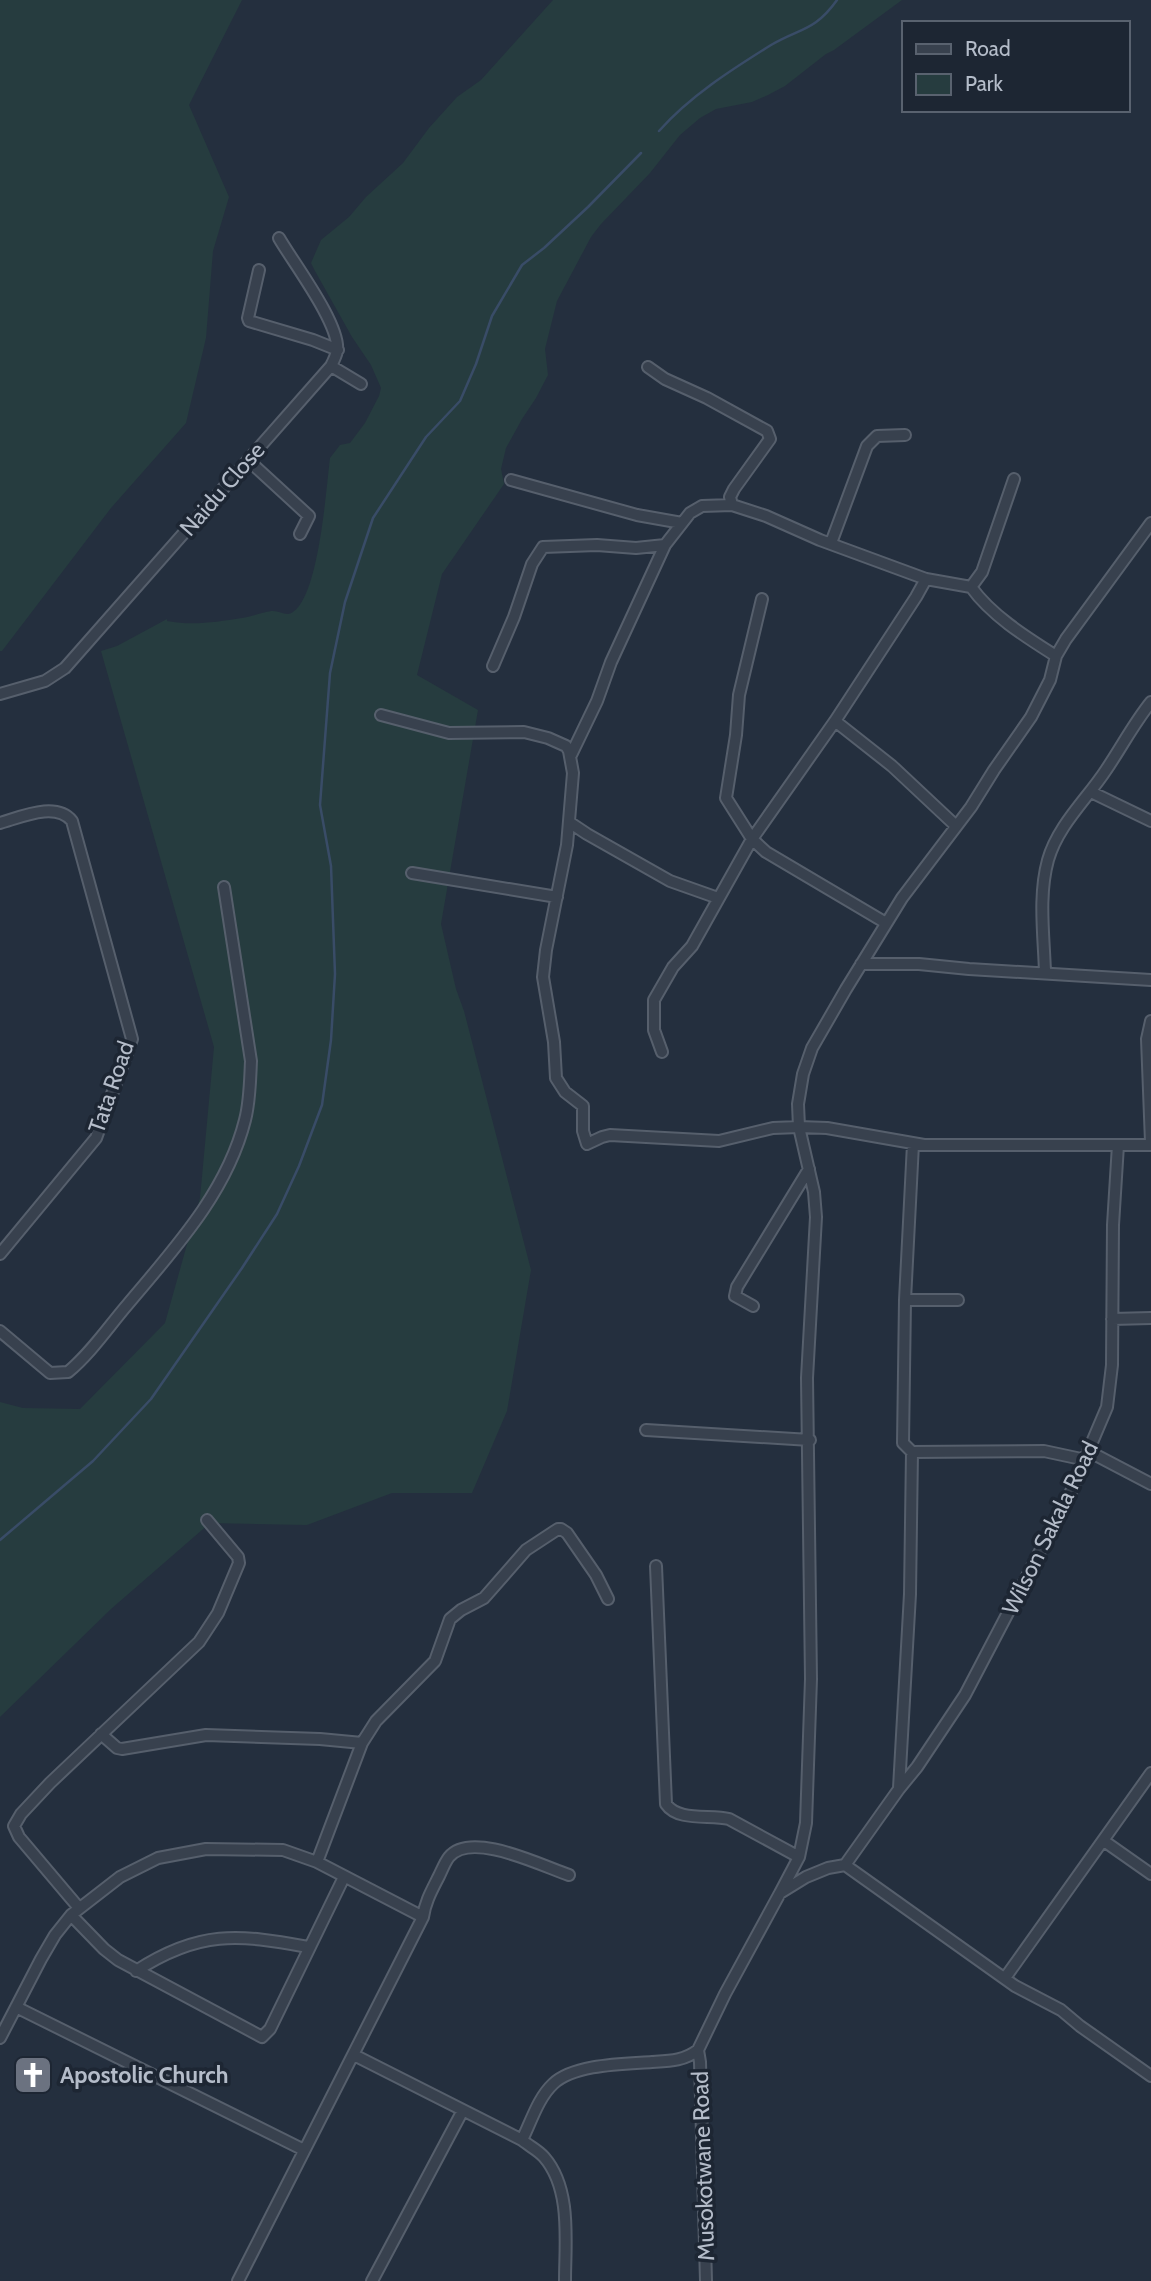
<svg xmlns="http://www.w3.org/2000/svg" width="1151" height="2281" viewBox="0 0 1151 2281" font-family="Cabin,sans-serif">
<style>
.green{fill:#263c3f}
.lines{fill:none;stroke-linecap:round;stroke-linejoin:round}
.stream{stroke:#394c67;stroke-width:2.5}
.minor-casing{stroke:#565f6c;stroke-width:14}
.minor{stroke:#38414e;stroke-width:10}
.labels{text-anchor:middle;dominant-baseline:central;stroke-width:7;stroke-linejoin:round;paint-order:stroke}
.street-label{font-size:23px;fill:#b4bcc9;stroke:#1d2633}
.poi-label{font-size:23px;font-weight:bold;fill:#b4bcc9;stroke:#1d2633;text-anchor:start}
</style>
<rect width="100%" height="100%" fill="#242f3e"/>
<path class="green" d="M 0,0 L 242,0 L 189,105 L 229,197 L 213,251 L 206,338 L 186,423 L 111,508 L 2,651 L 0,651 Z
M 553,0 L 902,0 L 834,50 L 826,54 L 785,86 L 768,95 L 752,102 L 716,109 L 700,118 L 680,135 L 650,173 L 601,224 L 591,237 L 557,301 L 545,349 L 548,375 L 536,398 L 522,419 L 506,448 L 501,469 L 504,484 L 442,574 L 417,675 L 478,710 L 441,924 L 456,989 L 464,1011 L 531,1270 L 507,1411 L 472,1493 L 392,1493 L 307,1525 L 210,1523 L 111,1609 L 0,1717 L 0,1402 L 23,1408 L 80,1409 L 165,1323 L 200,1198 L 214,1047 L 101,651 L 117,646 L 167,619 L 167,621 C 193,626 216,622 242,618 C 251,617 266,611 273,611 C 281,611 286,617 293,612 C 319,595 326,490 330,458 L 340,445 L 350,443 L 365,423 L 379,396 L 381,388 L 371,365 L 352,337 L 315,271 L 311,263 L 321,240 L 349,217 L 366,197 L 403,163 L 429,128 L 457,97 L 481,80 Z"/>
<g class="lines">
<path class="stream" d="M 659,131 C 690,96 731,70 771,45 C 800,28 815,31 837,0
M 0,1540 L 93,1461 L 151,1399 L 242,1268 L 277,1214 L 299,1166 L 322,1105 L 331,1040 L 335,974 L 331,866 L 320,805 L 330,673 L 345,602 L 373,518 L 426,437 L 460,401 L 476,364 L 492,316 L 522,265 L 544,248 L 588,207 L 641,153"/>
<defs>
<path id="minor" d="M 259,270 L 248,318 L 249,321 L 313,340 L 338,350
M 331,366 L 361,384
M 648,367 L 665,379 L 707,398 L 767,431 L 770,439 L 734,489 L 730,497 L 732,505
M 248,460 L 309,516 L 300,534
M 511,480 L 637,515 L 682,523
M 831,543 L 867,446 L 877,436 L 905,435
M 971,587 L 982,572 L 1014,479
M 762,599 L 739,695 L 736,735 L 726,798 L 752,839 L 766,852 L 886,923
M 493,666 L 514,617 L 532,564 L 543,547 L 597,545 L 636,548 L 665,545
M 0,694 L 45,681 L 65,668 L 331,366 C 333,362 336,356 337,351 C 341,325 292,261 279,238
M 381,715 L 449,733 L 524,732 L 548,738 L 566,746 L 569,751 L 573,773 L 567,845 L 546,950 L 543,977 L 554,1042 L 556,1078 L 565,1092 L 583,1106 L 583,1131 L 587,1144 L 602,1137 L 610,1135 L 719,1141 L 773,1128 L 799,1127 L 827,1128 L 924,1145 L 1151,1145
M 835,721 L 892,766 L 955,825
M 571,755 L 597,701 L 611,662 L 665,545 L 690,513 L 702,506 L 732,505 L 766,516 L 820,540 L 926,579 L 971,587 C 992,616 1026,637 1056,656
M 1091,792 L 1151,821
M 569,822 L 587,834 L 670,881 L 718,898
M 0,823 C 21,817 56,801 72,821 L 132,1039 L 96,1138 L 0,1254
M 412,873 L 557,897
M 861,964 L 919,964 L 969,969 L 1151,980
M 1045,973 C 1044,936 1038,896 1048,860 C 1058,825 1087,799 1106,770 C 1121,748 1134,723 1151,702
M 1151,1021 L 1147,1039 L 1151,1142
M 662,1052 L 654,1030 L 654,1000 L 673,967 L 692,946 L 752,839 L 835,721 L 916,597 L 926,579
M 913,1144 L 905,1300 L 903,1443 L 912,1452 L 1044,1451 L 1086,1460
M 905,1300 L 958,1300
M 753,1306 L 735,1296 L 737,1287 L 809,1169
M 1112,1319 L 1151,1318
M 0,1331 L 50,1373 L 68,1372 C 91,1353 109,1326 128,1304 C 175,1248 227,1192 245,1120 C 250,1101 250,1081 251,1061 L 224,887
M 646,1430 L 810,1440
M 1088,1451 L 1151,1484
M 656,1566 L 666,1804 C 678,1822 711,1814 729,1819 L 799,1857
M 101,1734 L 117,1748 L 122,1749 L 206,1735 L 320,1739 L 362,1743
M 899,1788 L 910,1594 L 912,1452
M 1104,1841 L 1151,1874
M 317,1862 L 362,1743 L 376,1721 L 435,1661 L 450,1619 L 461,1610 L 484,1598 L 526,1550 L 558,1529 L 561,1529 L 567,1533 L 596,1575 L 608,1599
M 845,1865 L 899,1789 L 917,1767 L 965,1695 L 1070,1494 L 1107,1407 L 1112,1365 L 1113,1225 L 1118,1145
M 780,1893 L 799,1857 L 806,1823 L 811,1679 L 807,1378 L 816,1217 L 814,1192 L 799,1127 L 798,1104 L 803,1074 L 812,1048 L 846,989 L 902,898 L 971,807 L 994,770 L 1031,717 L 1050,680 L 1056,656 L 1066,639 L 1151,523
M 79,1908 L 19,1837 L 14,1826 L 21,1814 L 50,1783 L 199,1642 L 218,1613 L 239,1563 L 238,1557 L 207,1520
M 71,1915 L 104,1949 L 118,1960 L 262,2037 L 270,2029 L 344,1877
M 136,1971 C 199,1930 238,1934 308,1947
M 1005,1978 L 1151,1773
M 16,2007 L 304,2150
M 0,2038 L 41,1959 L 55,1935 L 71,1915 L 120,1877 L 158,1858 L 206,1849 L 283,1850 L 317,1862 L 423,1917
M 698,2050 L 700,2062 L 706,2281
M 354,2055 L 522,2140 C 529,2146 538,2150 544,2157 C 572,2189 565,2242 565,2281
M 522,2140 C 531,2122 538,2098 553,2084 C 574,2064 624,2064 652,2062 C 669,2061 684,2061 698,2050 L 725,1994 L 780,1893 L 806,1877 L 828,1868 L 845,1865 L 1015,1986 L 1061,2010 L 1080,2026 L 1151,2076
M 238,2281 L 423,1917 C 425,1902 432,1890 439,1876 C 442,1870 445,1862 449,1857 C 471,1830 542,1866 569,1875
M 372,2281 L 462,2112"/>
</defs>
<use href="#minor" class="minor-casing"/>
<use href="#minor" class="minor"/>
</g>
<defs>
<symbol id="church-square" viewBox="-11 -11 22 22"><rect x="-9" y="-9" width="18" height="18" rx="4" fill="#6b7280" stroke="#1d2633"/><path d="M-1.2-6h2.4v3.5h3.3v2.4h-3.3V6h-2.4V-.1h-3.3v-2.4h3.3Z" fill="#fff"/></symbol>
</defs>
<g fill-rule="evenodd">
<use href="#church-square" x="11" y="2053" width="44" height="44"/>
</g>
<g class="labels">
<g class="street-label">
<text transform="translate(222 489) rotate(-49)">Naidu Close</text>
<text transform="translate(111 1087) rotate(-71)">Tata Road</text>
<text transform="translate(1050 1528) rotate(-64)">Wilson Sakala Road</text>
<text transform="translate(703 2166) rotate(-92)">Musokotwane Road</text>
</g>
<g class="poi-label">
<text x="60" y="2075">Apostolic Church</text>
</g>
</g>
<rect x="902" y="21" width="228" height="91" fill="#1d2633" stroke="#59626f" stroke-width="2"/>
<rect x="916" y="44" width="35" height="10" fill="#38414e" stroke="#59626f" stroke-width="2"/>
<text x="965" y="56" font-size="21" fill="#b4bcc9">Road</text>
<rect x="916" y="74" width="35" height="21" fill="#263c3f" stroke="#59626f" stroke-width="2"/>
<text x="965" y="91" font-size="21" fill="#b4bcc9">Park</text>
</svg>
